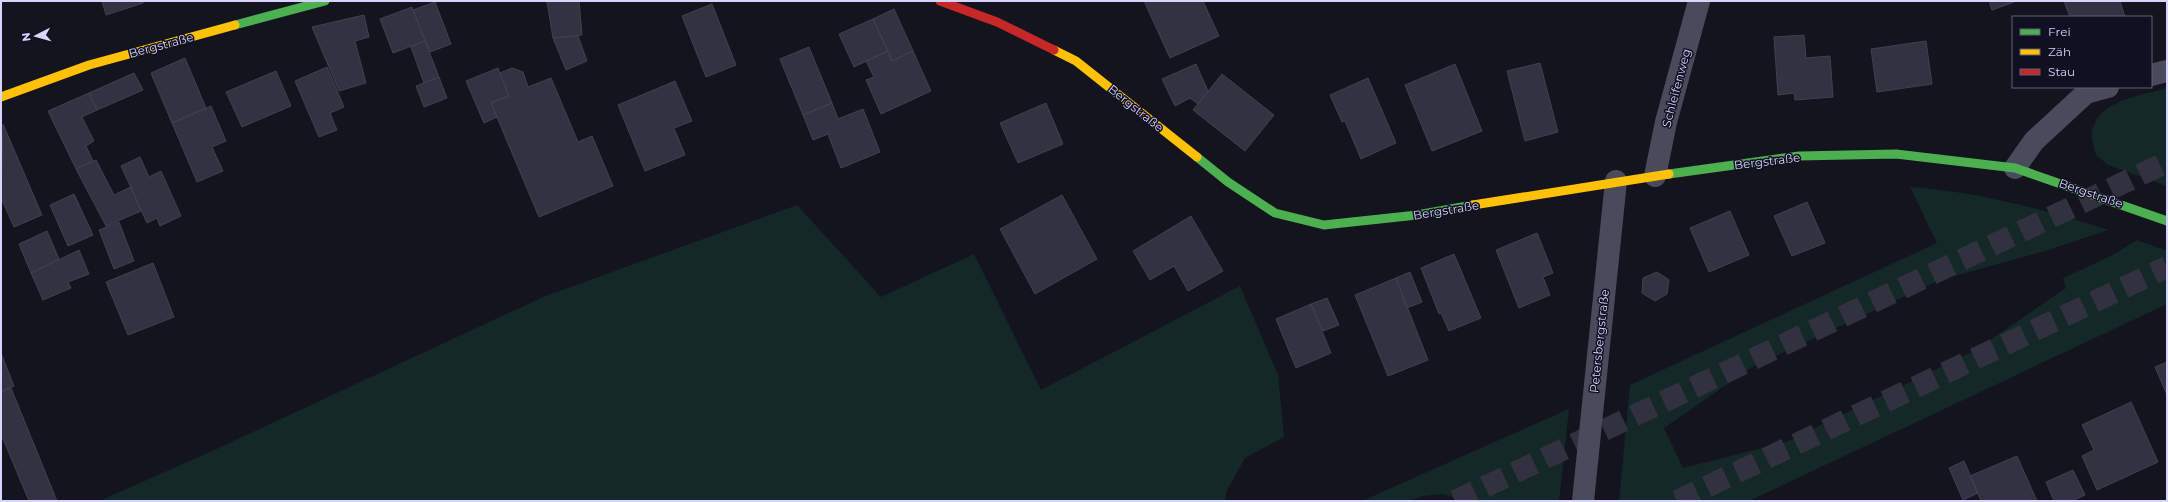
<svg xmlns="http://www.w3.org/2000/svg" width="2168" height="502" viewBox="0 0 2168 502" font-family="Montserrat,sans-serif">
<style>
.green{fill:#142827}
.building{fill:#333240;stroke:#414051}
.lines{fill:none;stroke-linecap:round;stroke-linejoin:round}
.highway-tunnel{stroke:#31313f;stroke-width:22;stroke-dasharray:22 11;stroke-linecap:butt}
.street{stroke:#4a4a5d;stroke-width:22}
.fast{stroke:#4caf50;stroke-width:9}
.slow{stroke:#ffc107;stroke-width:9}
.jam{stroke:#c62828;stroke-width:9}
.labels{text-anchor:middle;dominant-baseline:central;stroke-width:3;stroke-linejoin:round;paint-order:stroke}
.street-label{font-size:12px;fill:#d6d5fb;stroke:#111022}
</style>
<rect width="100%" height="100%" fill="#14141e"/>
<path class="green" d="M 2167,88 L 2167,186 L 2108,165 L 2096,155 C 2094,148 2091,138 2092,131 C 2098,100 2143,95 2167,88 Z
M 1910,187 C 1978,192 2044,209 2108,230 L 2045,251 L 1940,280 L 1752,367 L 1664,428 L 1683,468 L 1786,442 L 1974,351 L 2066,288 L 2063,278 L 2111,256 L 2137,240 L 2167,251 L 2167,304 L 1749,501 L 1619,501 L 1630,385 L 1937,243 Z
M 797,205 L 881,297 L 974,254 L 1041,390 L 1240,286 L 1278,375 L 1284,437 L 1245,458 L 1227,490 L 1225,501 L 99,501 L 210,452 L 543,297 Z
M 1569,409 L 1559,501 L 1466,501 L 1443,494 L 1423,496 L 1410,501 L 1362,501 Z"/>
<path class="building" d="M 102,1 L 143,1 L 143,3 L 106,15 Z
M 559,1 L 579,1 L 582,35 L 553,38 L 547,2 Z
M 1144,1 L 1203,1 L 1219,36 L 1170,58 Z
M 1989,1 L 2017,1 L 1992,10 Z
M 2064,1 L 2120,1 L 2125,17 L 2070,17 Z
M 435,2 L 451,44 L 430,52 L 413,10 Z
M 712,4 L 736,65 L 706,77 L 682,16 Z
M 412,7 L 425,41 L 393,53 L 380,19 Z
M 894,9 L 913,51 L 892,61 L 873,19 Z
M 364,15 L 369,37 L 355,41 L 366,83 L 339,91 L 312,27 Z
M 873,19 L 888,51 L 854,67 L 839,34 Z
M 1804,35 L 1806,58 L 1830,56 L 1833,97 L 1795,100 L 1794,93 L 1778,95 L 1774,37 Z
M 578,36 L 587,61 L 566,70 L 553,38 Z
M 425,41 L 439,77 L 424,83 L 411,47 Z
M 1926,41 L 1932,84 L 1877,92 L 1871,49 Z
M 809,47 L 832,103 L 803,115 L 780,59 Z
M 888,51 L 892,61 L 913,51 L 931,91 L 881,114 L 866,80 L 874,77 L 866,61 Z
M 185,58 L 206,108 L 172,123 L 151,73 Z
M 1540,63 L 1558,132 L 1525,141 L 1507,71 Z
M 1196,64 L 1208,91 L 1198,104 L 1190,98 L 1175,106 L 1162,79 Z
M 1455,64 L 1482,131 L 1432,151 L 1405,85 Z
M 327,67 L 344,107 L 330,113 L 337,130 L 319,137 L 295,81 Z
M 498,68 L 509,96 L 491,103 L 497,117 L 484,123 L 466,81 Z
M 512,68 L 523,72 L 528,87 L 551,78 L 578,142 L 592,136 L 613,186 L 539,217 L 491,103 L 509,96 L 500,73 Z
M 276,71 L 291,106 L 242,127 L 226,92 Z
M 134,73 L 143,90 L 97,110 L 89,93 Z
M 1222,74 L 1274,115 L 1245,151 L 1193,110 Z
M 439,77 L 447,98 L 424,107 L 416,86 Z
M 1368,78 L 1396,143 L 1361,159 L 1345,121 L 1342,122 L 1330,95 Z
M 675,81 L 692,121 L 674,128 L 685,155 L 645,171 L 618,105 Z
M 89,93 L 97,110 L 82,117 L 94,141 L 86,146 L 93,161 L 76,169 L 48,111 Z
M 832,103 L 838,119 L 863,109 L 880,152 L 841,168 L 828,134 L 813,140 L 803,115 Z
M 1046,103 L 1063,144 L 1018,163 L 1000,123 Z
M 211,106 L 226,141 L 212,147 L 223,171 L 197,182 L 172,123 Z
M 3,124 L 42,215 L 14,227 L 1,198 Z
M 140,157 L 149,177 L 161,171 L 181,216 L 160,226 L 157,218 L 147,223 L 121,166 Z
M 96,160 L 114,195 L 131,187 L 141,211 L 106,226 L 76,169 Z
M 74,194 L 93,235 L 68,246 L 50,205 Z
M 1062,195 L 1097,259 L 1035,294 L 1000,229 Z
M 1807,202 L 1825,243 L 1792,256 L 1774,216 Z
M 1730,211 L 1749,255 L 1709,272 L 1690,228 Z
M 1191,216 L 1223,271 L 1188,291 L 1174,266 L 1150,280 L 1133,251 Z
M 119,222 L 134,261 L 114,269 L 99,230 Z
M 47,231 L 59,259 L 31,273 L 19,244 Z
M 1537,233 L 1553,273 L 1543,277 L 1550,295 L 1519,308 L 1496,250 Z
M 79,250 L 89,274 L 68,282 L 71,288 L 43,300 L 31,273 Z
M 1454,254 L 1481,318 L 1449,331 L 1441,313 L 1439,314 L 1421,268 Z
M 153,263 L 174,317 L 128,335 L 106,282 Z
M 1410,272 L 1422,302 L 1407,308 L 1396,278 Z
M 1657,272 L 1669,280 L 1667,294 L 1655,301 L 1642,293 L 1643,278 Z
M 1396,278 L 1428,360 L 1388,376 L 1355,295 Z
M 1327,298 L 1339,325 L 1323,331 L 1311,304 Z
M 1311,304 L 1331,353 L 1296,368 L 1276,319 Z
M 1,353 L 14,386 L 1,391 Z
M 2167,362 L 2167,395 L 2155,367 Z
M 11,388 L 57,501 L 29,501 L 1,434 L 1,392 Z
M 2131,402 L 2158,462 L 2097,490 L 2082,456 L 2094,450 L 2082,425 Z
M 2017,456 L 2037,501 L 1981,501 L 1970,476 Z
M 1964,461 L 1978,493 L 1963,500 L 1949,468 Z
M 2073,470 L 2085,495 L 2072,501 L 2054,501 L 2046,482 Z"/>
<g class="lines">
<path class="highway-tunnel" d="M 1455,501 L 2167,162
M 1677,501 L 2167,267"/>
<path class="street" d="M 2151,75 L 2167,71
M 2015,168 L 2034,141 L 2086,93 L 2108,87
M 1655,176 L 1666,122 L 1699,1
M 1583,501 L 1616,181"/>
<path class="fast" d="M 235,25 L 325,1
M 1197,157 L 1228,182 L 1275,213 L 1324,225 L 1417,215 L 1473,205
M 1669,174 L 1799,156 L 1896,154 L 2015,168 L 2167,221"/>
<path class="slow" d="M 1054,50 L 1076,61 L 1197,157
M 1,97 L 89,65 L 235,25
M 1473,205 L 1669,174"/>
<path class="jam" d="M 940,1 L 997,22 L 1054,50"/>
</g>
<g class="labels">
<g class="street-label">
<text transform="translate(161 45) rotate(-15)">Bergstraße</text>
<text transform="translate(1676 88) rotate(-75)">Schleifenweg</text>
<text transform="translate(1136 108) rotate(39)">Bergstraße</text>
<text transform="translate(1767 161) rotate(-7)">Bergstraße</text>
<text transform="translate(2091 193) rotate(19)">Bergstraße</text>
<text transform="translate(1446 210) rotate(-9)">Bergstraße</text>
<text transform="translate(1599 341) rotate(-84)">Petersbergstraße</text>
</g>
</g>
<rect width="2168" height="502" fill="none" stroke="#d6d5fb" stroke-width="4"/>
<rect x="2012" y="16" width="140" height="72" fill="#111022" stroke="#605f79"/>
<rect x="2020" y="29" width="20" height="6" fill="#4caf50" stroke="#605f79"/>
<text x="2048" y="36" font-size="12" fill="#d6d5fb">Frei</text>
<rect x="2020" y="49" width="20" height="6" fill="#ffc107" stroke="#605f79"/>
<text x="2048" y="56" font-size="12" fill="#d6d5fb">Zäh</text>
<rect x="2020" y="69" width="20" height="6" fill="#c62828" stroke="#605f79"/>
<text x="2048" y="76" font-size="12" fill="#d6d5fb">Stau</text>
<g transform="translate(36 36) rotate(264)" stroke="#111022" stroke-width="3" paint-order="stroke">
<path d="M0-3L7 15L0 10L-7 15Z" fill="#d6d5fb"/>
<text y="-6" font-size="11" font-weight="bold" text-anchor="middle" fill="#d6d5fb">N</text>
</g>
</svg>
